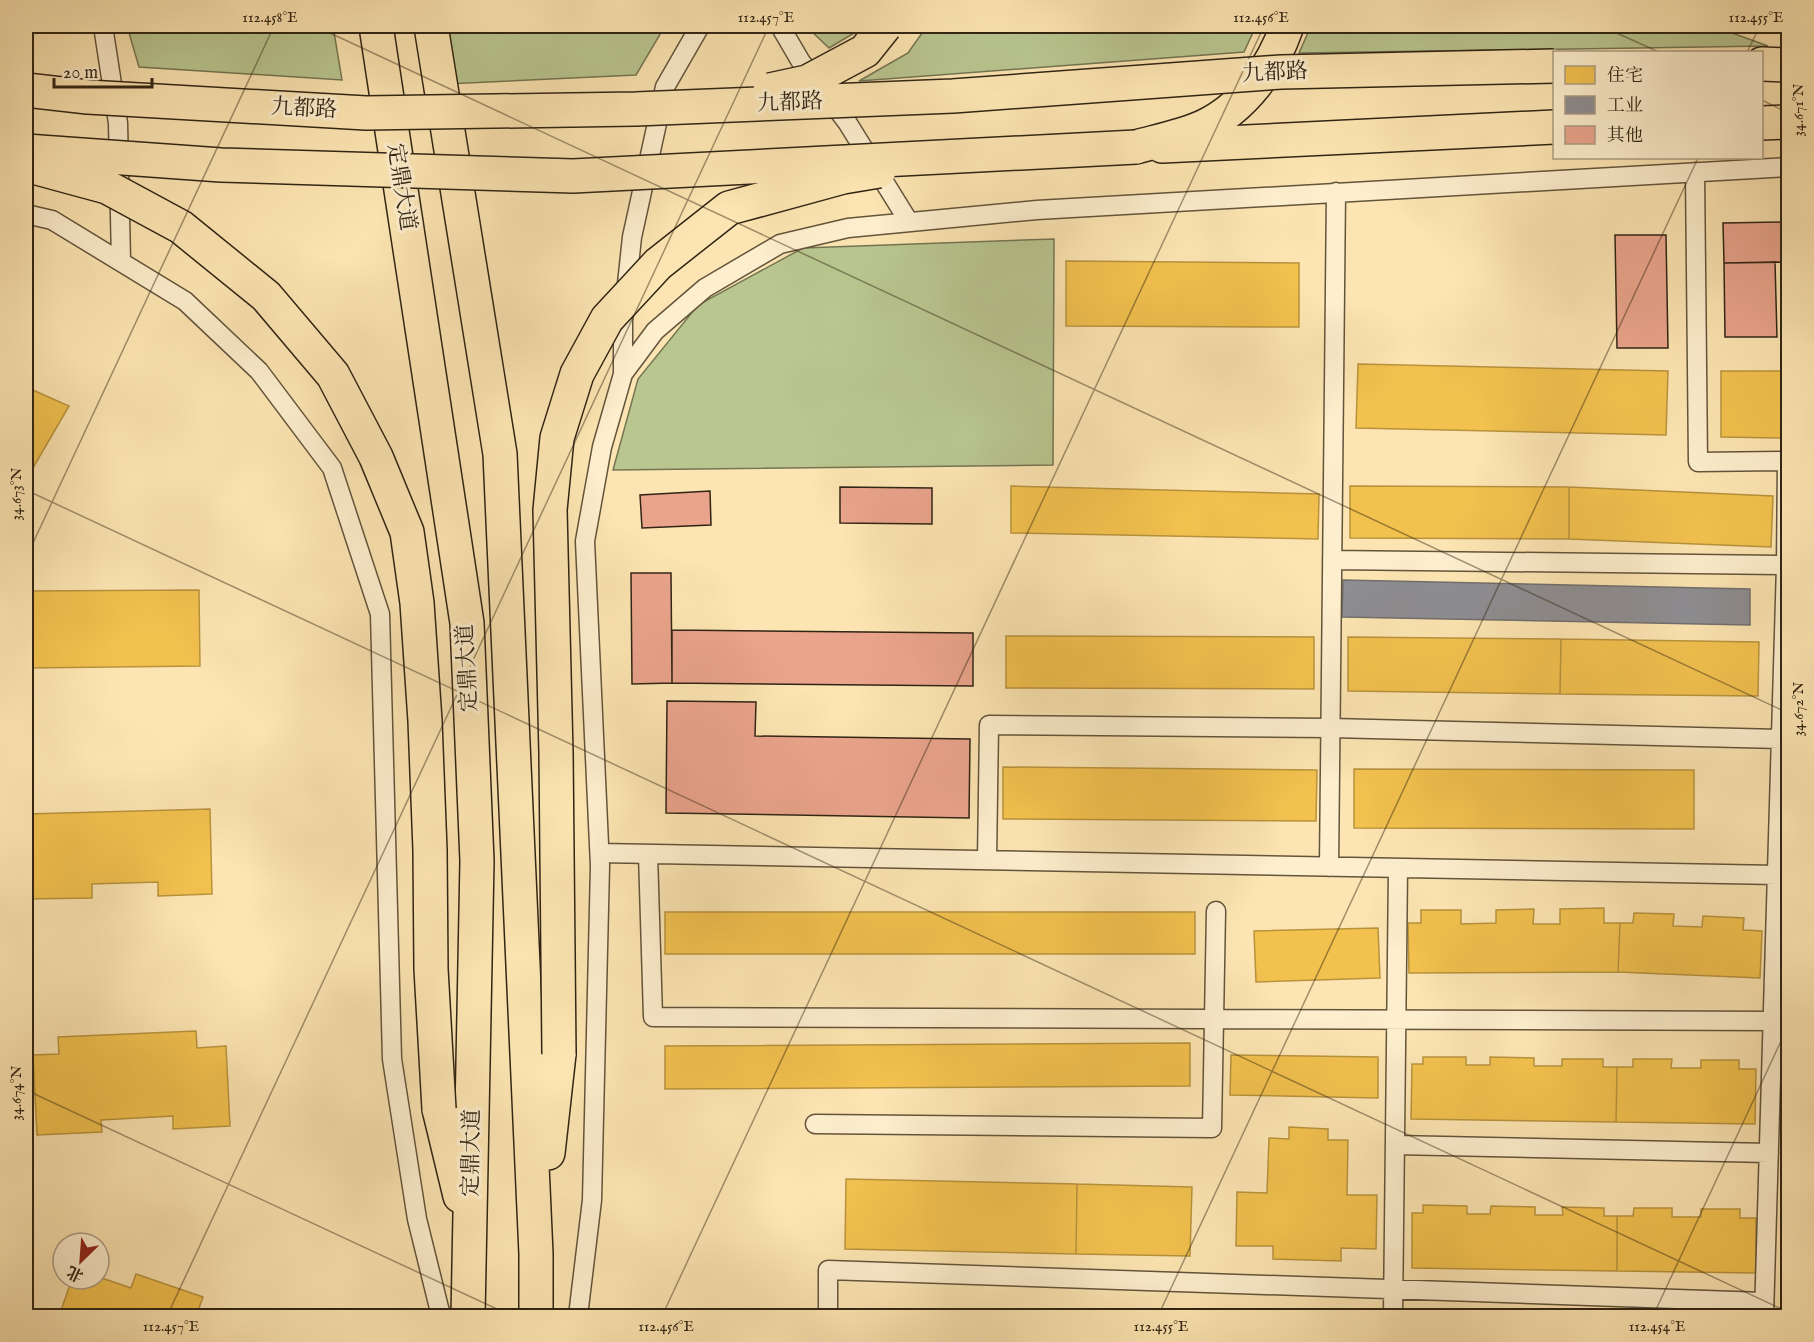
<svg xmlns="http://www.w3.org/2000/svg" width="1814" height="1342" viewBox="0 0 1814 1342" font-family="'IM FELL English','Noto Serif SC',serif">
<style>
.green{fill:#b9c690;stroke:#747552;stroke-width:1.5}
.homes{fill:#f2c14e;stroke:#b8923d;stroke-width:1.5}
.industry{fill:#8d8d92;stroke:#716e6c;stroke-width:1.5}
.building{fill:#eaa48c;stroke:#302414;stroke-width:1.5}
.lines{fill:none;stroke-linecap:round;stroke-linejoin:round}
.service-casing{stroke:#63543c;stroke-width:21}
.primary-casing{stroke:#302414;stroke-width:36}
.trunk-casing{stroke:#302414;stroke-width:36}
.service{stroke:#fdeecd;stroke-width:18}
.primary{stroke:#fce5b2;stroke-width:33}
.trunk{stroke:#fce5b2;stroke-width:33}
.primary-bridge-casing{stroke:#302414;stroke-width:36;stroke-linecap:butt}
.trunk-bridge-casing{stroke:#302414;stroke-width:36;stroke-linecap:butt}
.primary-bridge{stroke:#fce5b2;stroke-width:33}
.trunk-bridge{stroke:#fce5b2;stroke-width:33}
.ticks{fill:none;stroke:#302414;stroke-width:1.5;stroke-opacity:0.45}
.labels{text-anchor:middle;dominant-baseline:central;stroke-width:6;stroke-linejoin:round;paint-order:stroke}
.street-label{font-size:22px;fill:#302414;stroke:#fdeecd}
.neatline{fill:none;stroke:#302414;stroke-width:2}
.ticks-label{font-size:15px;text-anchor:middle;fill:#302414}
</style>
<rect width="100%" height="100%" fill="#fce5b2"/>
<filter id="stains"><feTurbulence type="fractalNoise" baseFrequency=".00333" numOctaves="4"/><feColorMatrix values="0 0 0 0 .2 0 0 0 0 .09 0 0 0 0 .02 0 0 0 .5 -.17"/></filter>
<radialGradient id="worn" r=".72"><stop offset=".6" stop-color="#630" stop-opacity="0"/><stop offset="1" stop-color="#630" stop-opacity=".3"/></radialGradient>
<path class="green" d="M 127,26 L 333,26 L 342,80 L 139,67 Z
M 444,26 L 665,26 L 636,75 L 446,84 Z
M 806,26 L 866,26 L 829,48 Z
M 927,26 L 1256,26 L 1244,52 L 859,81 L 908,53 Z
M 1311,26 L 1713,26 L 1768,46 L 1299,53 Z
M 1054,239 L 1053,465 L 613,470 L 638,379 L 698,305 L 803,248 Z"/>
<path class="homes" d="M 1066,261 L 1299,263 L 1299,327 L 1066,326 Z
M 1358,364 L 1668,371 L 1666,435 L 1356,428 Z
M 1721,371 L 1788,371 L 1788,438 L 1721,437 Z
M 26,387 L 69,406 L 26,480 Z
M 1011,486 L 1319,494 L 1318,539 L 1011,533 Z
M 1350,486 L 1569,487 L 1569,539 L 1350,538 Z
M 1569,487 L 1773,496 L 1771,547 L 1569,539 Z
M 199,590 L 200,666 L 26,668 L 26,591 Z
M 1006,636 L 1314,637 L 1314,689 L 1006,688 Z
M 1348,637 L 1561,639 L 1560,694 L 1348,691 Z
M 1561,639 L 1759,642 L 1758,696 L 1560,694 Z
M 1003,767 L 1317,770 L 1316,821 L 1003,819 Z
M 1354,769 L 1694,770 L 1694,829 L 1354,828 Z
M 210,809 L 212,894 L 158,896 L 158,882 L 92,884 L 92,898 L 26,899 L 26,814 Z
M 1604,908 L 1604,923 L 1620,923 L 1618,972 L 1409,973 L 1408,923 L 1421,923 L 1421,910 L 1461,910 L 1461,924 L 1496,923 L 1496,910 L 1534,909 L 1533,924 L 1560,924 L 1560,909 Z
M 665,912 L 1195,912 L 1195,954 L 665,954 Z
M 1634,913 L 1674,914 L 1673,926 L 1702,927 L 1703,916 L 1744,918 L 1743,930 L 1762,931 L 1760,978 L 1618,972 L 1620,923 L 1633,923 Z
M 1378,928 L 1380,978 L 1256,982 L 1254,931 Z
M 196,1031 L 197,1048 L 226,1046 L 230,1126 L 173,1129 L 173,1116 L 101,1120 L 102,1132 L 37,1135 L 33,1055 L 59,1054 L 58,1037 Z
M 1190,1043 L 1190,1086 L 665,1089 L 665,1046 Z
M 1231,1055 L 1378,1057 L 1378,1098 L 1230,1095 Z
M 1423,1057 L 1466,1057 L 1466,1065 L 1490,1065 L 1490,1057 L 1534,1058 L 1534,1066 L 1562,1066 L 1562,1059 L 1603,1059 L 1603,1067 L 1617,1067 L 1616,1122 L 1411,1119 L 1412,1064 L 1423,1064 Z
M 1633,1059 L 1672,1059 L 1671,1068 L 1701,1068 L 1701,1060 L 1739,1060 L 1739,1069 L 1756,1069 L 1755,1124 L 1616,1122 L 1617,1067 L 1633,1067 Z
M 1289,1127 L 1328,1129 L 1328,1140 L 1348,1140 L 1347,1195 L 1377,1195 L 1376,1249 L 1341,1248 L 1341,1261 L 1273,1259 L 1273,1246 L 1236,1246 L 1237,1192 L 1267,1193 L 1269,1138 L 1289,1139 Z
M 846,1179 L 1077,1184 L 1076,1254 L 845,1249 Z
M 1077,1184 L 1192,1187 L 1190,1256 L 1076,1254 Z
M 1423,1205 L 1467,1206 L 1467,1214 L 1490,1214 L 1491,1206 L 1535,1207 L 1535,1215 L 1563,1215 L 1562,1207 L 1604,1208 L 1604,1216 L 1617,1216 L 1617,1271 L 1412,1268 L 1412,1213 L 1423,1213 Z
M 1634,1208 L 1672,1208 L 1672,1217 L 1701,1217 L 1701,1209 L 1740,1209 L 1740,1218 L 1756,1218 L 1756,1273 L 1617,1271 L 1617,1216 L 1633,1216 Z
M 136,1274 L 203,1297 L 198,1311 L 213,1316 L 59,1316 L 72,1279 L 99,1279 L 99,1277 L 131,1288 Z"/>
<path class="industry" d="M 1343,580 L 1750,589 L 1750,625 L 1342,617 Z"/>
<path class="building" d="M 1788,222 L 1788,262 L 1724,263 L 1723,223 Z
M 1615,235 L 1666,235 L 1668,348 L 1617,348 Z
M 1775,262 L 1777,337 L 1725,337 L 1724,263 Z
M 840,487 L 932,488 L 932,524 L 840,523 Z
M 710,491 L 711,525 L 642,528 L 640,495 Z
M 631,573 L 671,573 L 672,683 L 632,684 Z
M 672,630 L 973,633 L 973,686 L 672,683 Z
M 667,701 L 756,702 L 755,736 L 970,739 L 969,818 L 666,813 Z"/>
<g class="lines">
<defs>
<path id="service" d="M 103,26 L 118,123 L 121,261
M 780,26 L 801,62 L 847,122 L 909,222
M 26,27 L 26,26
M 1695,172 L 1698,462 L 1787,461 L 1786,565
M 26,214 L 52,220 L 185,301 L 259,371 L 332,468 L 380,614 L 392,1059 L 417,1219 L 441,1316
M 623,374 L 623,321 L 632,237 L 665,87 L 700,26
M 1332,560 L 1786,565 L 1764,1316
M 600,853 L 1777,875
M 648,854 L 653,1017 L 1773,1021
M 987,860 L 989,725 L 1331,728 L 1781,739
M 1329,867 L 1336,192
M 815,1124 L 1212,1128 L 1216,911
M 1395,1145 L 1769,1153
M 578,1316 L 592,1200 L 600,866 L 585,541 L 602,447 L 623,374 L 655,331 L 705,288 L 780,244 L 848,228 L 1037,210 L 1788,167
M 828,1316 L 828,1270 L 1764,1302
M 1393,1316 L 1398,868"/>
<path id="primary" d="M 376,26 L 467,623 L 477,861 L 468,1316
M 431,26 L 500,454 L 536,1254 L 536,1316
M 1762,64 L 1788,65
M 1762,123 L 1788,122
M 1162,146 L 1554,127
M 439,1109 L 460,1196
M 548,1153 L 559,1054"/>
<path id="trunk" d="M 1136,147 C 1158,141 1183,136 1203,127 C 1244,108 1273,67 1287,26"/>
</defs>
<use href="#service" class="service-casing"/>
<use href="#primary" class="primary-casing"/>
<use href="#trunk" class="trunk-casing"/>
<use href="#service" class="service"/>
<use href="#primary" class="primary"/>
<use href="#trunk" class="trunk"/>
<defs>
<path id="primary-bridge" d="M 26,90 L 88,97 L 366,113 L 636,109 L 953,96 L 1281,72 L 1554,66
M 770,90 L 807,82 L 865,51 L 885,26
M 26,165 L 107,187 L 181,227 L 266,296 L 333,375 L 376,457 L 407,532 L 417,603 L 425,721 L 430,850 L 431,969 L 439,1109
M 559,1054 L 556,753 L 550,510 L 557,438 L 577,374 L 607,319 L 658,264 L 729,208 L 843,177 L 879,171"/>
<path id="trunk-bridge" d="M 26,151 L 221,165 L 573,176 L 1136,147"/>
</defs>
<use href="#primary-bridge" class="primary-bridge-casing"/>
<use href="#trunk-bridge" class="trunk-bridge-casing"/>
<use href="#primary-bridge" class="primary-bridge"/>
<use href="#trunk-bridge" class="trunk-bridge"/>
</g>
<path class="ticks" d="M 315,26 L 1788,713M 1601,26 L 1659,52M 1747,52 L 1760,26M 1762,100 L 1788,113M 26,490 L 1788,1312M 26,558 L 274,26M 26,1090 L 512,1316M 167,1316 L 769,26M 662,1316 L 1264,26M 1158,1316 L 1698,158M 1653,1316 L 1788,1026"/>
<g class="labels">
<g class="street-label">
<text transform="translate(1275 73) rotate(-3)">九都路</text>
<text transform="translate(790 103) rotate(-2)">九都路</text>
<text transform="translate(304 109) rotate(3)">九都路</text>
<text transform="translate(401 187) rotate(81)">定鼎大道</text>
<text transform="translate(468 668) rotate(-93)">定鼎大道</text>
<text transform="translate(472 1153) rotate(-89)">定鼎大道</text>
</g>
</g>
<rect width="1814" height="1342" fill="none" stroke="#fce5b2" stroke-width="66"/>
<rect x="1553" y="51" width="210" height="108" fill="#fdeecd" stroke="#ab9d83" stroke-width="1.5"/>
<rect x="1565" y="66" width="30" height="18" fill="#f2c14e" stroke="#ab9d83" stroke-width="1.5"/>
<text x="1607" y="81" font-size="18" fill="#302414">住宅</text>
<rect x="1565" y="96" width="30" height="18" fill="#8d8d92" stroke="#ab9d83" stroke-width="1.5"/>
<text x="1607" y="111" font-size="18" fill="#302414">工业</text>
<rect x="1565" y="126" width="30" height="18" fill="#eaa48c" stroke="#ab9d83" stroke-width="1.5"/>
<text x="1607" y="141" font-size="18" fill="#302414">其他</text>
<g transform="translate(81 1261) rotate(205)"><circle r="28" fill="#fdeecd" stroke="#ab9d83" stroke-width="1.5"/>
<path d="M0-4.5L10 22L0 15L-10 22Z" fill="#8f2418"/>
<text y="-9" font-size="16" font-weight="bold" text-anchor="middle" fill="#302414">北</text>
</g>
<path d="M54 78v9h98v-9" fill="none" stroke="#302414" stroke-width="3"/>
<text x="63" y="78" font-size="18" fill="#302414" stroke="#fdeecd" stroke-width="4.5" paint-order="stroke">20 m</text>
<rect x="33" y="33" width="1748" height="1276" class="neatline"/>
<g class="ticks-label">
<text x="270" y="22">112.458°E</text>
<text x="766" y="22">112.457°E</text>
<text x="1261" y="22">112.456°E</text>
<text x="1756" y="22">112.455°E</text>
<text transform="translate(1798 110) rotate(-90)" y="5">34.671°N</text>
<text transform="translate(16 494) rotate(-90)" y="5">34.673°N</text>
<text transform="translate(1798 709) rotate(-90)" y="5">34.672°N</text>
<text transform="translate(16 1093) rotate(-90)" y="5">34.674°N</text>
<text x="171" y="1331">112.457°E</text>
<text x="666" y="1331">112.456°E</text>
<text x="1161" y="1331">112.455°E</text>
<text x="1657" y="1331">112.454°E</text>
</g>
<rect width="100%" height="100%" filter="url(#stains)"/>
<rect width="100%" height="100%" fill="url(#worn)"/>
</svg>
